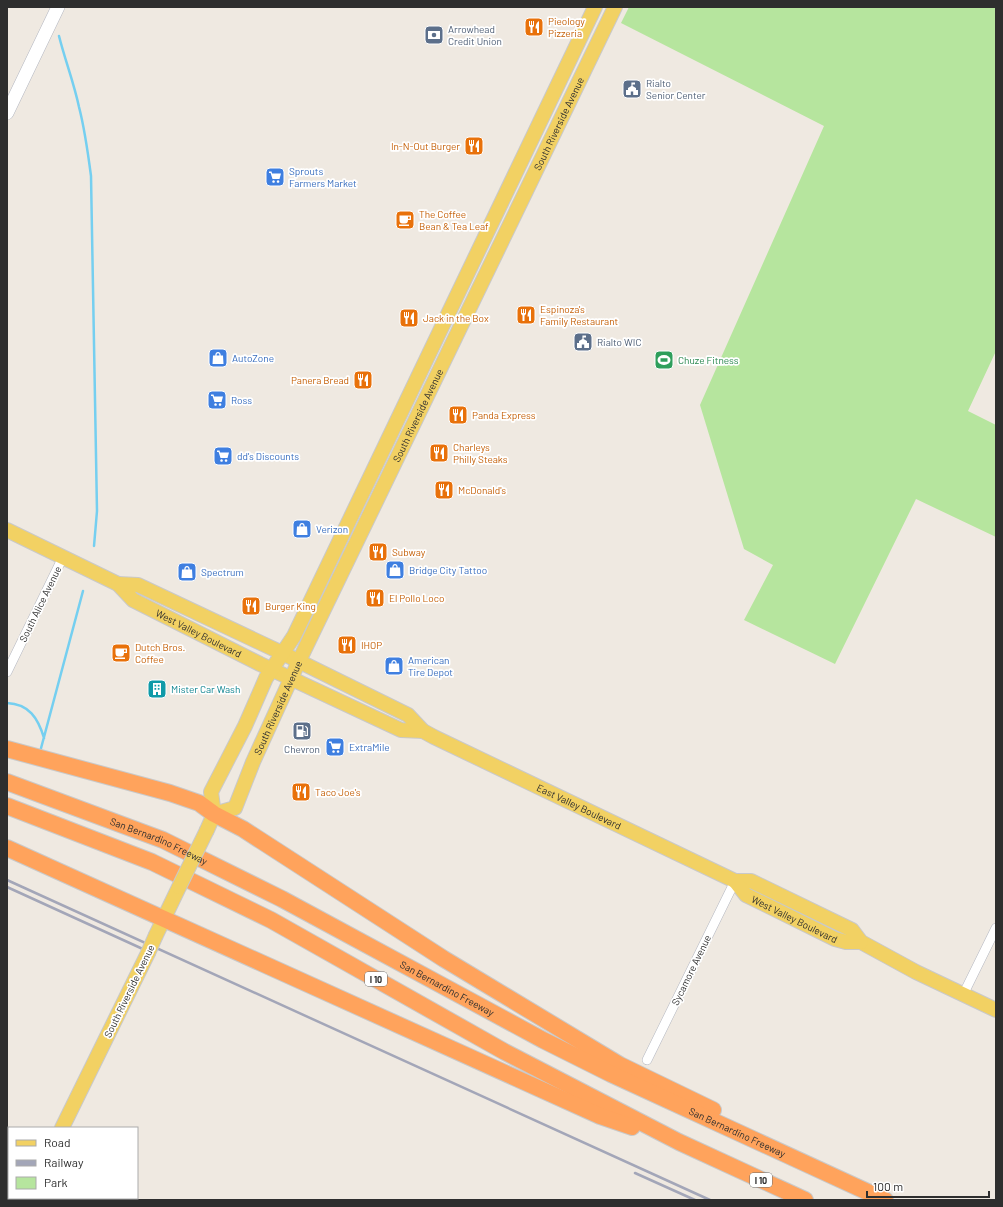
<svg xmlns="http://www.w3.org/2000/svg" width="1003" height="1207" viewBox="0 0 1003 1207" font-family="Barlow,sans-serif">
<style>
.green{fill:#b6e59e}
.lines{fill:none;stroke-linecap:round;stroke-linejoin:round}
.stream{stroke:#75cff0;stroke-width:2.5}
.street-casing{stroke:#b4b7c1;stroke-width:10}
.secondary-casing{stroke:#b4b7c1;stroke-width:14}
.primary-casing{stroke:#c9c9c9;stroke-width:16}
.highway-casing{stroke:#c9c9c9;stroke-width:18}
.street{stroke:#fff;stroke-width:9}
.secondary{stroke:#fff;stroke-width:13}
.primary{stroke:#f2d163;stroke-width:14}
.highway{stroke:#ffa35c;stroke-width:16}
.rail{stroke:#a3a6b8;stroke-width:2.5}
.primary-bridge-casing{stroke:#c9c9c9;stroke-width:16;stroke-linecap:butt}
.primary-bridge{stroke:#f2d163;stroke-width:14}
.labels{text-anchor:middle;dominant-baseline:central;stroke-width:3.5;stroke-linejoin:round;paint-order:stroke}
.shield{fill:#fff;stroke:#6d6d6d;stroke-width:1}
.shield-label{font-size:9px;font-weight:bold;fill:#2e2e2e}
.food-label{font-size:10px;fill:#c56008;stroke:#fff;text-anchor:start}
.service-label{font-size:10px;fill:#4e5e75;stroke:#fff;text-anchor:start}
.street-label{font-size:10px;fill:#2e2e2e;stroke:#fff}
.shop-label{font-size:10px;fill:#366cbe;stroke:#fff;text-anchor:start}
.leisure-label{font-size:10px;fill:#27864d;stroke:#fff;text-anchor:start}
.culture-label{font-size:10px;fill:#0d838f;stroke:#fff;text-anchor:start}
</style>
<rect width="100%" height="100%" fill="#efe9e1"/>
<path class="green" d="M 629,7 L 996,7 L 996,351 L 968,411 L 996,425 L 996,537 L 916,499 L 835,664 L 744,620 L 773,565 L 744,549 L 700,405 L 824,126 L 621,23 Z"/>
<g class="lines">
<path class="stream" d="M 59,36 C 65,60 74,83 79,107 C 85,130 88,153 91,176 L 97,511 L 94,546
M 7,703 C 29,704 38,718 44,738
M 40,752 L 83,591"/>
<defs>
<path id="street" d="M 7,672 L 63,557
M 963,995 L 996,928
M 647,1060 L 735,881"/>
<path id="secondary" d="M 7,113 L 58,7"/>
<g id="primary">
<path id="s1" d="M 7,530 L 118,584 L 133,600 L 260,664 L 401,730 L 423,731"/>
<path id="s2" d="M 118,584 L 138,585 L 280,652 L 408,715 L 423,731 L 434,737 L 735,881 L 751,881 L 852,930 L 861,942 L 916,972 L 996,1010"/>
<path id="s3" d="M 214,814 L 235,808 L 253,762 L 299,661 L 615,7"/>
<path d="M 207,830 L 214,814 L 211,792 L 245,726 L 266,678 L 294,636 L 595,7"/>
<path id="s4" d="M 735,881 L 746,895 L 835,939 L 846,942 L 861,942"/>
<path d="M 156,935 L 179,887"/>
<path d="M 62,1128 L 148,953"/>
<path d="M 27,1200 L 28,1198"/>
</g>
<g id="highway">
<path d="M 7,749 L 170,793 L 199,803 L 214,814 L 243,829 L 444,959 L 620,1065 L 713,1110"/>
<path id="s5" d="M 7,782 L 163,840 L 282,899 L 543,1040 L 611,1074 L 885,1200"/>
<path d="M 7,806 L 152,862 L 271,920 L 505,1052 L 679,1142 L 805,1200"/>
<path d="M 7,848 L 600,1116 L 632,1127"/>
</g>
</defs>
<use href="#street" class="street-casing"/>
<use href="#secondary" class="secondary-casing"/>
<use href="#primary" class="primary-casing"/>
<use href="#highway" class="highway-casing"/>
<use href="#street" class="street"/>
<use href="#secondary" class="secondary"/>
<use href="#primary" class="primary"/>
<use href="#highway" class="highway"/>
<path class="rail" d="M 7,880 L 710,1200
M 7,887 L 145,950
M 635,1173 L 695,1200"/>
<defs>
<path id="primary-bridge" d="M 179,887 L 207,830
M 148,953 L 156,935"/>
</defs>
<use href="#primary-bridge" class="primary-bridge-casing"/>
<use href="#primary-bridge" class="primary-bridge"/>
</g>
<defs>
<symbol id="restaurant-square" viewBox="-11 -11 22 22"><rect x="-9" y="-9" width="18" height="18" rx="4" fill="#e8710a" stroke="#fff"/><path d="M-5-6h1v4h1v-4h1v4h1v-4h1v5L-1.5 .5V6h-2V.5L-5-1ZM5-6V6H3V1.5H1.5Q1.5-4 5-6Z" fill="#fff"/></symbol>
<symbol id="bank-square" viewBox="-11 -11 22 22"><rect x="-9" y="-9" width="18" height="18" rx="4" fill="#5c6f8a" stroke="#fff"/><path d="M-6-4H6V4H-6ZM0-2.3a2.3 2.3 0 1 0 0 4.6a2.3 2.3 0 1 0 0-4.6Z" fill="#fff"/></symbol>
<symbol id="civic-square" viewBox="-11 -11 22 22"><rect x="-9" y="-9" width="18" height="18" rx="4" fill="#5c6f8a" stroke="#fff"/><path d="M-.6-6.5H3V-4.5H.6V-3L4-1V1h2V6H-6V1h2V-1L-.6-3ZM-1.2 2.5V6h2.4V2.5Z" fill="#fff"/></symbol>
<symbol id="supermarket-square" viewBox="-11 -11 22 22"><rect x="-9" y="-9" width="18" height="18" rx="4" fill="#3f7fe0" stroke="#fff"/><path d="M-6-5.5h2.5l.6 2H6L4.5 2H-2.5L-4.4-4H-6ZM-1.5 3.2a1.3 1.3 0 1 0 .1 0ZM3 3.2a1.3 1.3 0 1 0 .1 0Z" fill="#fff"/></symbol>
<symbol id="cafe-square" viewBox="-11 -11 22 22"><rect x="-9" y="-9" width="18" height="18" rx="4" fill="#e8710a" stroke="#fff"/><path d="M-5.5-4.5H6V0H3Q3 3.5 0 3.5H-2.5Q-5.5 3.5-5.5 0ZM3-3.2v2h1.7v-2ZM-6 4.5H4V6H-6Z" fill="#fff"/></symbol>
<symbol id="shop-square" viewBox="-11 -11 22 22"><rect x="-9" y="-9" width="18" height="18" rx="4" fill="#3f7fe0" stroke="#fff"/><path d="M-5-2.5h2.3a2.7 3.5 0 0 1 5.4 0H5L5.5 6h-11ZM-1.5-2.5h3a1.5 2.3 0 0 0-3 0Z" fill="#fff"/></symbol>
<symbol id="stadium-square" viewBox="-11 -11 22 22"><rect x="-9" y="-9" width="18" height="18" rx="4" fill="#2e9e5b" stroke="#fff"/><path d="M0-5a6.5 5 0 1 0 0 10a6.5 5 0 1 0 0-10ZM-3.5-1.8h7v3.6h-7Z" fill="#fff"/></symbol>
<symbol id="building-square" viewBox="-11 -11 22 22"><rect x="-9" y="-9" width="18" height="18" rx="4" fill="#0f9aa8" stroke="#fff"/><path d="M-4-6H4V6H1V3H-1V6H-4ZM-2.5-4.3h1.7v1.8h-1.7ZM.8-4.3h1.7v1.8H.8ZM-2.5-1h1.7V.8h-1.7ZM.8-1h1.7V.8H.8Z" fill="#fff"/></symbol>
<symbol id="fuel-square" viewBox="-11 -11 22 22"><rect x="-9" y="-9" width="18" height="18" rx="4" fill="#5c6f8a" stroke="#fff"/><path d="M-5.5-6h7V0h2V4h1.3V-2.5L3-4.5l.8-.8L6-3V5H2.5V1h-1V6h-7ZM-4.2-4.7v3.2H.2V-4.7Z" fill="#fff"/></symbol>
</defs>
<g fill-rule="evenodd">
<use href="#restaurant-square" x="523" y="16" width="22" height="22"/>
<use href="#bank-square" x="423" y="24" width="22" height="22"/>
<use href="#civic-square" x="621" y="78" width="22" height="22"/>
<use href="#restaurant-square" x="463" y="135" width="22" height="22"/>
<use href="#supermarket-square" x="264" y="166" width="22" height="22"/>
<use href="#cafe-square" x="394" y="209" width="22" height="22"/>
<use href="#restaurant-square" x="515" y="304" width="22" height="22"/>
<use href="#restaurant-square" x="398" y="307" width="22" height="22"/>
<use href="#civic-square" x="572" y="331" width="22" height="22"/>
<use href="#shop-square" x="207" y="347" width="22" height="22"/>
<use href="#stadium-square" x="653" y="349" width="22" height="22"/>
<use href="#restaurant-square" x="352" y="369" width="22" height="22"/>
<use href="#supermarket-square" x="206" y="389" width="22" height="22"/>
<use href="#restaurant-square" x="447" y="404" width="22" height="22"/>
<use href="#restaurant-square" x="428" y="442" width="22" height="22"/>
<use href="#supermarket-square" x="212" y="445" width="22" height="22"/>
<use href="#restaurant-square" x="433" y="479" width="22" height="22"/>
<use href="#shop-square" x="291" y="518" width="22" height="22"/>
<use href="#restaurant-square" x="367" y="541" width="22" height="22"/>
<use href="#shop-square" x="384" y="559" width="22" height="22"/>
<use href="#shop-square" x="176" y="561" width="22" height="22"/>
<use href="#restaurant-square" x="364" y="587" width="22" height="22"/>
<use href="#restaurant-square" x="240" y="595" width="22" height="22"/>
<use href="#restaurant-square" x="336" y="634" width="22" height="22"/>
<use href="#cafe-square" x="110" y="642" width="22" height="22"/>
<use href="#shop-square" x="383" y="655" width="22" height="22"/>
<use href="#building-square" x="146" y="678" width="22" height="22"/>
<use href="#fuel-square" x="291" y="720" width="22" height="22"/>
<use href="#supermarket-square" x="324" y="736" width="22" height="22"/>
<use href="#restaurant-square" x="290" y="781" width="22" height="22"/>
</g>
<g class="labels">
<g class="shield">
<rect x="365" y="972" width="22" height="14" rx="3"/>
<rect x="750" y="1173" width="22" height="14" rx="3"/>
</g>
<g class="shield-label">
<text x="376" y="979">I 10</text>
<text x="761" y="1180">I 10</text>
</g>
<g class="food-label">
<text x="548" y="21">Pieology<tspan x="548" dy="12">Pizzeria</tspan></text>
<text x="460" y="146" text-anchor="end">In-N-Out Burger</text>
<text x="419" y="214">The Coffee<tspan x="419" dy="12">Bean &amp; Tea Leaf</tspan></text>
<text x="540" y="309">Espinoza's<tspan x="540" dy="12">Family Restaurant</tspan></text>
<text x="423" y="318">Jack in the Box</text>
<text x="349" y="380" text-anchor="end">Panera Bread</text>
<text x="472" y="415">Panda Express</text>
<text x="453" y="447">Charleys<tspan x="453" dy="12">Philly Steaks</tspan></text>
<text x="458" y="490">McDonald's</text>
<text x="392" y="552">Subway</text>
<text x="389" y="598">El Pollo Loco</text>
<text x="265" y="606">Burger King</text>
<text x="361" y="645">IHOP</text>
<text x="135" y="647">Dutch Bros.<tspan x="135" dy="12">Coffee</tspan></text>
<text x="315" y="792">Taco Joe's</text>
</g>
<g class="service-label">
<text x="448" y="29">Arrowhead<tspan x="448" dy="12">Credit Union</tspan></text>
<text x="646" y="83">Rialto<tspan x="646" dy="12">Senior Center</tspan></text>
<text x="597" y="342">Rialto WIC</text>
<text x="302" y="749" text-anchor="middle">Chevron</text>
</g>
<g class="street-label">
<text stroke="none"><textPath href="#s3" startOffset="779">South Riverside Avenue</textPath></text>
<text stroke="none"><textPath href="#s3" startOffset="455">South Riverside Avenue</textPath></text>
<text transform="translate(40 604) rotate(-64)">South Alice Avenue</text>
<text stroke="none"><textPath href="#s1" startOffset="219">West Valley Boulevard</textPath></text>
<text stroke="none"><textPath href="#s3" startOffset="131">South Riverside Avenue</textPath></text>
<text stroke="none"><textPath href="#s2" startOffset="515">East Valley Boulevard</textPath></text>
<text stroke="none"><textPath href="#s5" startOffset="163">San Bernardino Freeway</textPath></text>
<text stroke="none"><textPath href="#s4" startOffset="72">West Valley Boulevard</textPath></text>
<text transform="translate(691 970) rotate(-64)">Sycamore Avenue</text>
<text stroke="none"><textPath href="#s5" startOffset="487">San Bernardino Freeway</textPath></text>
<text transform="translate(129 991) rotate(-64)">South Riverside Avenue</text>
<text stroke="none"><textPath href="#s5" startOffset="811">San Bernardino Freeway</textPath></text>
</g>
<g class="shop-label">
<text x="289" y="171">Sprouts<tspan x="289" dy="12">Farmers Market</tspan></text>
<text x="232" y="358">AutoZone</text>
<text x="231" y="400">Ross</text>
<text x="237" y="456">dd's Discounts</text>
<text x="316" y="529">Verizon</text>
<text x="409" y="570">Bridge City Tattoo</text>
<text x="201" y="572">Spectrum</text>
<text x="408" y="660">American<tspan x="408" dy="12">Tire Depot</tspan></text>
<text x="349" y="747">ExtraMile</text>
</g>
<g class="leisure-label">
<text x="678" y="360">Chuze Fitness</text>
</g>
<g class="culture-label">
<text x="171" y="689">Mister Car Wash</text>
</g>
</g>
<rect width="1003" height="1207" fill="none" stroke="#2e2e2e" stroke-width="16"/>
<rect x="8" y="1127" width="130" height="72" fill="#ffffff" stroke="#ababab"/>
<rect x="16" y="1140" width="20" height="6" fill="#f2d163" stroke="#ababab"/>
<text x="44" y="1147" font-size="12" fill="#2e2e2e">Road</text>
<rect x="16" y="1160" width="20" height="6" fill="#a3a6b8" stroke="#ababab"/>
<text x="44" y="1167" font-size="12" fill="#2e2e2e">Railway</text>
<rect x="16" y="1177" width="20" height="12" fill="#b6e59e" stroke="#ababab"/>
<text x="44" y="1187" font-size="12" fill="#2e2e2e">Park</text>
<path d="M867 1191v6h122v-6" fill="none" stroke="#2e2e2e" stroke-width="2"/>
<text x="873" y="1191" font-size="12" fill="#2e2e2e" stroke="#ffffff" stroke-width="3" paint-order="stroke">100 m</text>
</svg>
